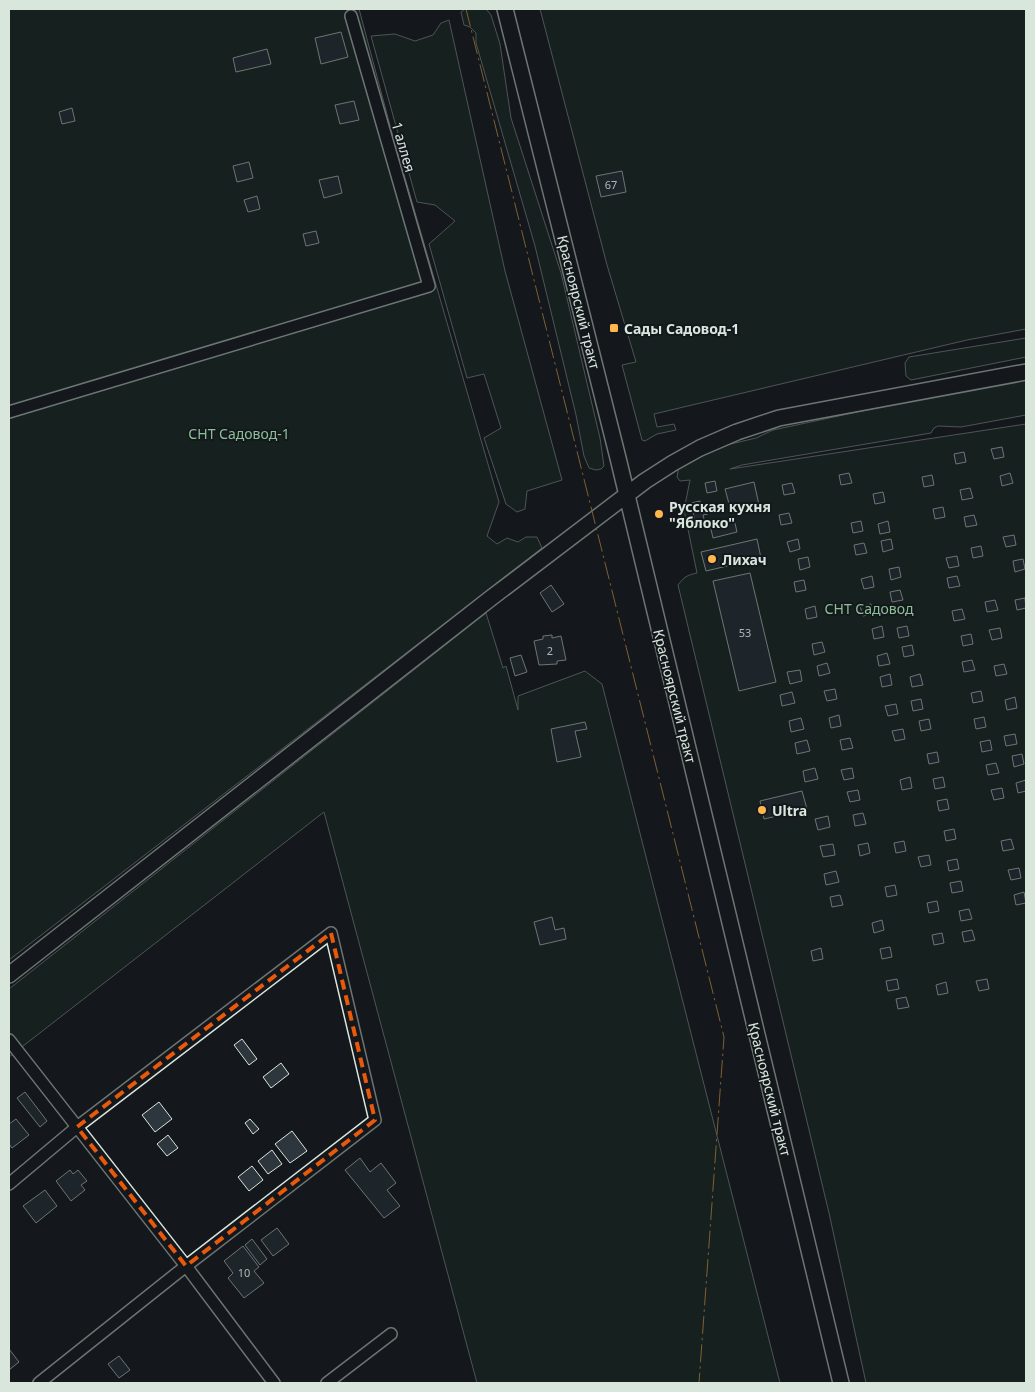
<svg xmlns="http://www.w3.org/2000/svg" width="1035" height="1392" viewBox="0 0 1035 1392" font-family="'Noto Sans',sans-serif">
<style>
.green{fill:#1a2d24;stroke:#939e99}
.building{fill:#2c363c;stroke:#d8e6dc}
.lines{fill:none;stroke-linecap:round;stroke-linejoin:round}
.street-casing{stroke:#d8e6dc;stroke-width:14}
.secondary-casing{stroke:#d8e6dc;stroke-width:18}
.street{stroke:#14181c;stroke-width:11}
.secondary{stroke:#14181c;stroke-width:15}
.power{stroke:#ffb74d;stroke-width:1;stroke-dasharray:18 4 2.5 4;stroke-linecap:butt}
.marked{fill:none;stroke:#e8590c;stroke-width:4;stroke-dasharray:10 6;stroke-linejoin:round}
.poi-dot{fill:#ffb74d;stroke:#14181c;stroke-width:2}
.labels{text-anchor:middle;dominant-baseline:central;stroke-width:4;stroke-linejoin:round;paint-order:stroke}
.number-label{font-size:11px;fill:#adbab4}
.street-label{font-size:14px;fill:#d8e6dc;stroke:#14181c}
.poi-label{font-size:14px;font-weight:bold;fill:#d8e6dc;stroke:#14181c;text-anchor:start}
.park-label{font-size:14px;fill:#8ac095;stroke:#14181c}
</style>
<rect width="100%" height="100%" fill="#14181c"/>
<path class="green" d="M 9,9 L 359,9 L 392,133 L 499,502 L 487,536 L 497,544 L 507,538 L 518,542 L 526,537 L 537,537 L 542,548 L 9,960 Z
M 465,9 L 486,9 L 491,15 L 500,44 L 511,118 L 561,273 L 600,438 L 604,466 L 601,469 L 596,470 L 589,468 L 584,456 L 576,415 L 535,246 L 476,43 L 476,33 L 470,27 L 464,25 L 461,12 Z
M 540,9 L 1026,9 L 1026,329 L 967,340 L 654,414 L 657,427 L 674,424 L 676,430 L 657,434 L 645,441 L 642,440 L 622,365 L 636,362 L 607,265 Z
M 449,20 L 505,271 L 562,480 L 527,491 L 525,509 L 517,512 L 506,504 L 484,438 L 501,428 L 484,374 L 467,378 L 429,244 L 455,221 L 435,205 L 417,202 L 371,36 L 395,34 L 415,41 L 433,35 L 441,23 Z
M 1026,338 L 1026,357 L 911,380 L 906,376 L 905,363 L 909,357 Z
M 1026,376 L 1026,415 L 961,427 L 938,426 L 934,428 L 931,433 L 742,465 L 730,469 L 1026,424 L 1026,1383 L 866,1383 L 829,1213 L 678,585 C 684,577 687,575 697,573 L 684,510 L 690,480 L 680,481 L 677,477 L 679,466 L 718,447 L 756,438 L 773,430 Z
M 486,613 L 503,668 L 506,666 L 518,710 L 518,696 L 585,671 L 602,684 L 780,1383 L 477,1383 L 324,812 L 9,1057 L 9,989 Z"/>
<path class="building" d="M 341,32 L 348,57 L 321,64 L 315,38 Z
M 267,49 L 271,64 L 236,72 L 233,58 Z
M 354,101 L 359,120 L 340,124 L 335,105 Z
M 72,108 L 75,121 L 62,124 L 59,112 Z
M 249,162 L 253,178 L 237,182 L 233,166 Z
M 622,171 L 626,192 L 601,197 L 596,176 Z
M 338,176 L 342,193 L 324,198 L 319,180 Z
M 257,196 L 260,209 L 248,212 L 244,200 Z
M 316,231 L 319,243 L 306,246 L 303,234 Z
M 1002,447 L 1004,457 L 994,459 L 991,449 Z
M 964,452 L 966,462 L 956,464 L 954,454 Z
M 849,473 L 852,483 L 841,485 L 839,475 Z
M 1010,473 L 1013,483 L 1002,486 L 1000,476 Z
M 932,475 L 934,485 L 924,487 L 922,477 Z
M 715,481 L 717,491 L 707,493 L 705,483 Z
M 754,482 L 759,505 L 731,511 L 725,489 Z
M 792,483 L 795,493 L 784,495 L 782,485 Z
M 970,488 L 973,498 L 962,500 L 960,490 Z
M 883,492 L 885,502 L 875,504 L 873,494 Z
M 700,501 L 701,507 L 707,506 L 708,514 L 703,515 L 705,523 L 696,525 L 691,503 Z
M 943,507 L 945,517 L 935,519 L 933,509 Z
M 789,513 L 792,523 L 781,525 L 779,515 Z
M 974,515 L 977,525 L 966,527 L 964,517 Z
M 734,519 L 737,532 L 713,538 L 710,525 Z
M 861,521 L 863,531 L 853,533 L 851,523 Z
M 888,521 L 890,532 L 880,534 L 878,524 Z
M 1014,535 L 1016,545 L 1006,547 L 1003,537 Z
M 757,539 L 761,558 L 706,571 L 701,552 Z
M 798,539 L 800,549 L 790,552 L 787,542 Z
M 891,539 L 893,549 L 883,552 L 881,541 Z
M 864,543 L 867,553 L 856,555 L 854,545 Z
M 981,546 L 983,556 L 973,558 L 971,548 Z
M 957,556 L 959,566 L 949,568 L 946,558 Z
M 808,557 L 810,567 L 800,570 L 798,559 Z
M 1023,559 L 1025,569 L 1015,572 L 1013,561 Z
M 899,567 L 901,577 L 891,580 L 889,569 Z
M 750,573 L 776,682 L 739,691 L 713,581 Z
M 872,576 L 874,587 L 864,589 L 861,579 Z
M 957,576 L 960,586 L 949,588 L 947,578 Z
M 804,580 L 806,590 L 796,592 L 794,582 Z
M 551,585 L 564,604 L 552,612 L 540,593 Z
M 900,590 L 903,600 L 892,602 L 890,592 Z
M 1025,598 L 1026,608 L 1017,610 L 1015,600 Z
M 995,600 L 998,610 L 987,612 L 985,602 Z
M 871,604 L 873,614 L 863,616 L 860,606 Z
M 815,606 L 817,617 L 807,619 L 805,609 Z
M 962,609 L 965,619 L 954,621 L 952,611 Z
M 882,626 L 884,637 L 874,639 L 872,629 Z
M 907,626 L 909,636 L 899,638 L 897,628 Z
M 1000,628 L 1002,638 L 992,640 L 989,630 Z
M 971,634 L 973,644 L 963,646 L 961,636 Z
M 552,635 L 552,638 L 561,636 L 566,660 L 557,661 L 557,664 L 539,665 L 534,641 L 543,639 L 543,636 Z
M 822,642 L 825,652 L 814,655 L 812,644 Z
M 912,645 L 914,655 L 904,657 L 902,647 Z
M 887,653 L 890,664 L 879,666 L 877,656 Z
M 521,655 L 527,672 L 515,676 L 510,658 Z
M 972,660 L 975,670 L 964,672 L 962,662 Z
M 827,663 L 830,673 L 819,676 L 817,666 Z
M 1004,664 L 1007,674 L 996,676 L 994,666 Z
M 800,670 L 802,681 L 790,684 L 787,672 Z
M 890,674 L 892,685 L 882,687 L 880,677 Z
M 920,674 L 923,685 L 912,687 L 910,677 Z
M 835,689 L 837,699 L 827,701 L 824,691 Z
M 981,691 L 983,701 L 973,703 L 971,693 Z
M 792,692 L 795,703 L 782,706 L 780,695 Z
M 1015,697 L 1017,708 L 1007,710 L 1005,700 Z
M 921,699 L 923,709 L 913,711 L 911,701 Z
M 896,704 L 898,714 L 888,716 L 885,706 Z
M 839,715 L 841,726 L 831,728 L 829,718 Z
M 984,717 L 986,727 L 976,729 L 974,719 Z
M 801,718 L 804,729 L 791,732 L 789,721 Z
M 929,719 L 931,729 L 921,731 L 919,721 Z
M 585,722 L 587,729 L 575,731 L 581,757 L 557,762 L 551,729 Z
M 903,729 L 905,739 L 895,741 L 892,731 Z
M 1015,734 L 1017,744 L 1006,746 L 1004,736 Z
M 850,738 L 853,748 L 842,750 L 840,740 Z
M 807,740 L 810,751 L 797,754 L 795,743 Z
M 990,740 L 992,750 L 982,752 L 980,742 Z
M 937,752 L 939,762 L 929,764 L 927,754 Z
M 1022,754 L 1024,764 L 1014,767 L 1012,756 Z
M 996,763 L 999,773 L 988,775 L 986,765 Z
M 815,768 L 818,779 L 805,782 L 803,771 Z
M 852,768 L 854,778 L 844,780 L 841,770 Z
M 910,777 L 912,788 L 902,790 L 900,780 Z
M 943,777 L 945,787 L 935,789 L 933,779 Z
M 1026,780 L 1026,791 L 1018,793 L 1016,783 Z
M 1002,788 L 1004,798 L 994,800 L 991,790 Z
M 858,790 L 860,800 L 850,802 L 847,792 Z
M 802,791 L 807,809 L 764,819 L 760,801 Z
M 947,799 L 949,809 L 939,811 L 937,801 Z
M 863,813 L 866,824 L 855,826 L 853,815 Z
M 828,816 L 830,827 L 818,830 L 815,819 Z
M 954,829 L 956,839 L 946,841 L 944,831 Z
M 1011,839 L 1014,849 L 1003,851 L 1001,841 Z
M 904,841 L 906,851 L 896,853 L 894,843 Z
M 868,843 L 870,853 L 860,856 L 858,845 Z
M 833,844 L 835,855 L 823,857 L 820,846 Z
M 929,855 L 931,865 L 921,867 L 918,857 Z
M 957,859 L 959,869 L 949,871 L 947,861 Z
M 1019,868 L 1021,878 L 1011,880 L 1008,870 Z
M 836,871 L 839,882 L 826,885 L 824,874 Z
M 961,881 L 963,891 L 952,893 L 950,883 Z
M 895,885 L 897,895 L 887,897 L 885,887 Z
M 1024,892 L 1026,903 L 1016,905 L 1014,895 Z
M 840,895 L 843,905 L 832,907 L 830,897 Z
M 937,901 L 939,911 L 929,913 L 927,903 Z
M 969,909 L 972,919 L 961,921 L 959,911 Z
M 552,917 L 555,930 L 564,928 L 566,939 L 540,945 L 534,922 Z
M 882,920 L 884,930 L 874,933 L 872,923 Z
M 972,930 L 975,940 L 964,942 L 962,932 Z
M 942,933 L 944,943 L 934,945 L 932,935 Z
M 890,947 L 892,957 L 882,959 L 880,949 Z
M 821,948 L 823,959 L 813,961 L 811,951 Z
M 897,979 L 899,989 L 888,991 L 886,981 Z
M 987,979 L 989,989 L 979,991 L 976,981 Z
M 946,982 L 948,993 L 938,995 L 936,985 Z
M 906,997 L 909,1007 L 898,1009 L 896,999 Z
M 242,1039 L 257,1059 L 249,1065 L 234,1045 Z
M 281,1063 L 289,1074 L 271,1088 L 263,1077 Z
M 25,1092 L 47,1121 L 40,1127 L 17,1098 Z
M 159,1102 L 172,1119 L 155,1132 L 142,1115 Z
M 16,1119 L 29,1135 L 12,1148 L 9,1144 L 9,1124 Z
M 250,1119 L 259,1129 L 253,1134 L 245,1123 Z
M 292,1131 L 307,1151 L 290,1163 L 275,1144 Z
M 168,1135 L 178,1148 L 167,1156 L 157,1144 Z
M 272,1150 L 282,1164 L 268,1174 L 258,1161 Z
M 360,1158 L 370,1172 L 381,1163 L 396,1183 L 387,1190 L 400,1206 L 384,1218 L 345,1170 Z
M 252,1166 L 263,1180 L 249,1191 L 238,1177 Z
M 70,1170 L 73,1174 L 78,1170 L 87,1181 L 81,1185 L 85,1190 L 71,1201 L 56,1181 Z
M 45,1190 L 57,1206 L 36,1223 L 23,1206 Z
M 277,1228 L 289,1244 L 273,1256 L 261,1240 Z
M 252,1239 L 267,1259 L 260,1265 L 245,1245 Z
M 243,1246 L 259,1267 L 254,1271 L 264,1283 L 244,1298 L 228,1278 L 233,1273 L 224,1261 Z
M 9,1349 L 19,1362 L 9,1370 Z
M 119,1356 L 130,1370 L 119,1378 L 108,1364 Z"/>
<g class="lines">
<defs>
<path id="street" d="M 9,412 L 429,286 L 351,16
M 9,1040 L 186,1266 L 274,1383
M 9,1184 L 77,1127 L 331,933 L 375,1120 L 186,1266 L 39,1383
M 327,1383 L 391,1334"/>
<path id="secondary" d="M 505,9 L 618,458 L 841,1383
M 9,975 L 491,598 L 645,481 L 673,463 L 700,448 L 737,432 L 779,418 L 1026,372"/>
</defs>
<use href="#street" class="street-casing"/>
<use href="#secondary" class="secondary-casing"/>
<use href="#street" class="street"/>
<use href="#secondary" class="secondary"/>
<path class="power" d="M 466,9 L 724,1037 L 699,1383"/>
</g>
<path d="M0 0H1035V1392H0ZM 331,933 L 375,1120 L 186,1266 L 77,1127 Z" fill="#14181c" fill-opacity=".55" fill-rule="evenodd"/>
<path class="marked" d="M 331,933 L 375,1120 L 186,1266 L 77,1127 Z"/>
<g class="poi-dot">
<rect x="609" y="323" width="10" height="10" rx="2.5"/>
<circle cx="659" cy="514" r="5"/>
<circle cx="712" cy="559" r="5"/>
<circle cx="762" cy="810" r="5"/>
</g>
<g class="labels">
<g class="number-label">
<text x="611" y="184">67</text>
<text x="745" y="632">53</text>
<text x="550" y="650">2</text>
<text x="244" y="1272">10</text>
</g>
<g class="street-label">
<text transform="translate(404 147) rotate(74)">1 аллея</text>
<text transform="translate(579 302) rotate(76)">Красноярский тракт</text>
<text transform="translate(675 696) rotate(76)">Красноярский тракт</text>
<text transform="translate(770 1089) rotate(76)">Красноярский тракт</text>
</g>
<g class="poi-label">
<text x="624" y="328">Сады Садовод-1</text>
<text x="669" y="506">Русская кухня<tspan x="669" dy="16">"Яблоко"</tspan></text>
<text x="722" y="559">Лихач</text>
<text x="772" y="810">Ultra</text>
</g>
<g class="park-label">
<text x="239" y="433">СНТ Садовод-1</text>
<text x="869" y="608">СНТ Садовод</text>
</g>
</g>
<rect width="1035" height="1392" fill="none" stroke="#d8e6dc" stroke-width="20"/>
</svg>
